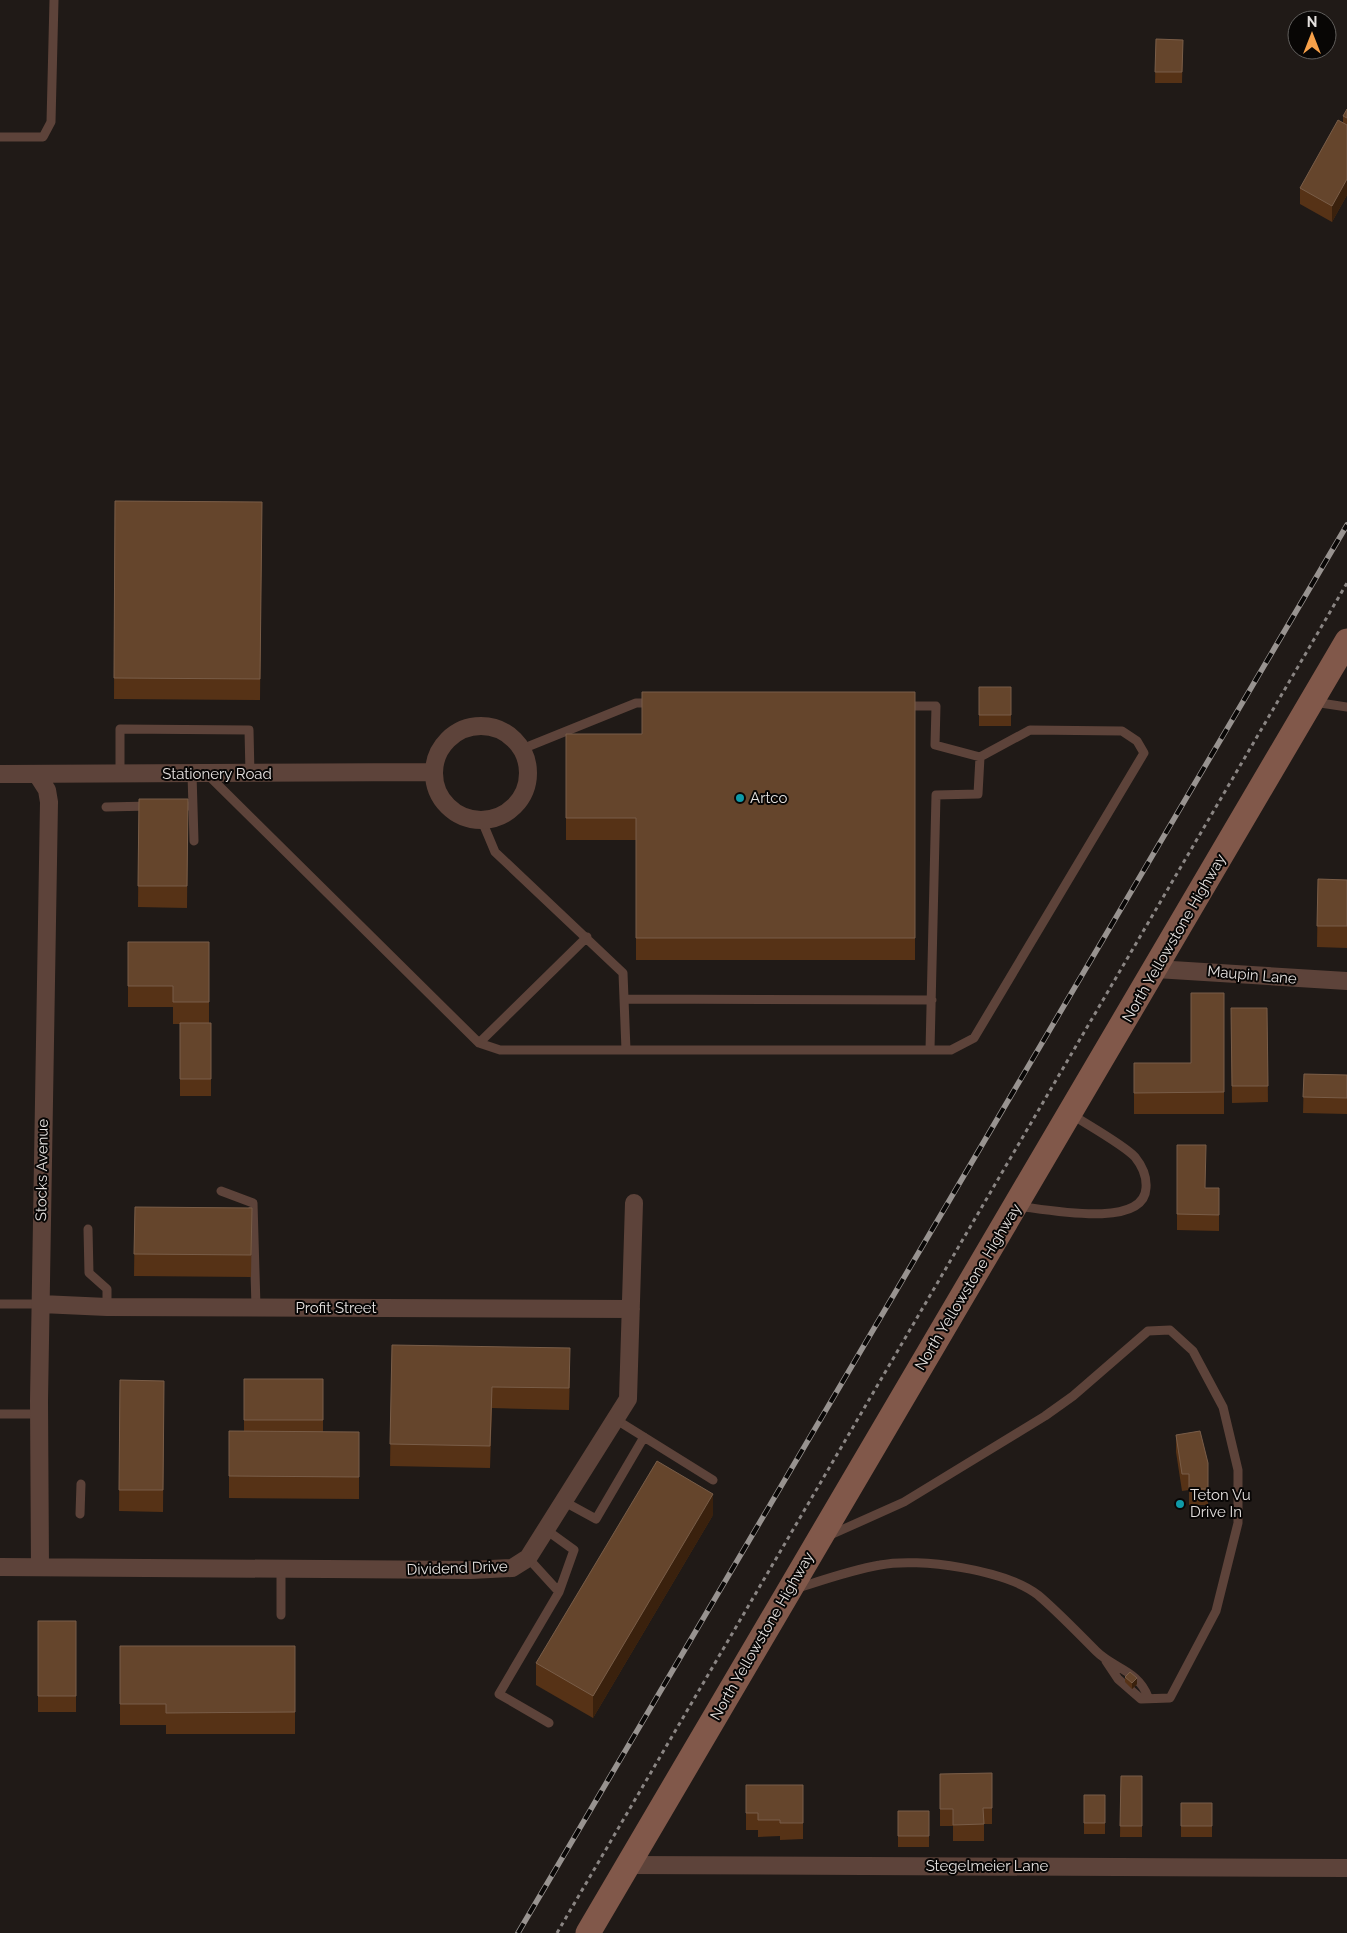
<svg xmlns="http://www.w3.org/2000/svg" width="1347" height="1933" viewBox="0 0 1347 1933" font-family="Raleway,sans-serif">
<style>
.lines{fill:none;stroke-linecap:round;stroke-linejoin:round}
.path{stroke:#8a8583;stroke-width:3;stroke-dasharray:4 4;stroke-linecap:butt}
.lane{stroke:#5d433a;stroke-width:9}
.street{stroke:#5d433a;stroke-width:18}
.secondary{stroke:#81584a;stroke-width:25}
.rail-casing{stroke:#989390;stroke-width:5.5}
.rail{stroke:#080605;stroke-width:4;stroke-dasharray:11;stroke-linecap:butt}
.wall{fill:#563216}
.shaded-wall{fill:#3a210d}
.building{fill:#65452c;stroke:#795d48}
.culture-dot{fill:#0f9aa8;stroke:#080605;stroke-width:2}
.labels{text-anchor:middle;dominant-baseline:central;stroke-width:4;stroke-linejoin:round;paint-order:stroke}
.street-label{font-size:15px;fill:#e5e1df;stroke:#080605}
.poi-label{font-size:15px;fill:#e5e1df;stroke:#080605;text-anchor:start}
</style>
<rect width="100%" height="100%" fill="#201a17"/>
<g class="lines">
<path class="path" d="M 557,1933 L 1347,583"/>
<path class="lane" d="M 0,137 L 43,137 L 51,122 L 54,0
M 1314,702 L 1347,707
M 522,749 L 636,703 L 652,703
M 192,774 L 194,841
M 120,775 L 120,729 L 249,730 L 250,774
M 208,775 L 479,1043 L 500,1050 L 951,1050 L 974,1038 L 1144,753 L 1137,741 L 1122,731 L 1030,730 L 980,757 L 935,745 L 936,706 L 905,706
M 176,806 L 192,806
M 106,807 L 150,806
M 482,821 L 495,852 L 623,973 L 626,1050
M 624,999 L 932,1000
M 479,1043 L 587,937
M 930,1050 L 936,795 L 978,794 L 980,757
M 221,1191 L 253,1203 L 256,1307
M 1017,1206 C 1044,1209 1144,1230 1146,1188 C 1147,1176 1143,1167 1135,1157 C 1124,1145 1086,1124 1071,1114
M 88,1229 L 89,1273 L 107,1289 L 107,1307
M 0,1304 L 41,1304
M 0,1414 L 39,1414
M 615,1419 L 713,1480
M 563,1501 L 596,1519 L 644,1437
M 80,1514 L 81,1484
M 545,1529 L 574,1550 L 559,1592 L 499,1694 L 549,1723
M 828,1536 L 904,1502 L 1045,1416 L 1073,1396 L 1148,1331 L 1170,1330 L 1193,1351 L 1223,1407 L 1238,1470 L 1238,1523 L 1216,1611 L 1170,1698 L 1141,1699 L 1118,1679 L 1106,1661
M 528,1558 L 559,1592
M 795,1589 C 823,1580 851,1570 880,1565 C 919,1557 1006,1570 1038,1595 C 1058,1612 1077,1632 1096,1651 C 1114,1669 1138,1670 1148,1697
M 281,1615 L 281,1569"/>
<path class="street" d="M434 773a47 47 0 1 1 94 0a47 47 0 1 1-94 0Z
M 0,774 L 434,772
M 38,776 L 47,790 L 49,802 L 39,1401 L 40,1567
M 1156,969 L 1347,981
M 41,1304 L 107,1307 L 631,1309
M 0,1567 L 471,1570 L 512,1568 L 528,1558 L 628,1399 L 634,1203
M 628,1865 L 1347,1868"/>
<path class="secondary" d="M 588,1933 L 1347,641"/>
<defs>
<path id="rail" d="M 518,1933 L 1347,525"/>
</defs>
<use href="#rail" class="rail-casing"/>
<use href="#rail" class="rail"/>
</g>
<path class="wall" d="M 1156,39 L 1183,40 L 1182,83 L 1155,83 Z
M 1347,109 L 1347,195 L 1332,222 L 1300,204 L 1300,188 L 1343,123 L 1343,116 Z
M 115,501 L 262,502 L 260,700 L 114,699 Z
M 979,687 L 1011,687 L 1011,726 L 979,726 Z
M 915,692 L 915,960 L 636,960 L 636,840 L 566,840 L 566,734 L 642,734 Z
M 139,799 L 188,799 L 187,908 L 138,907 Z
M 1318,879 L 1347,880 L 1347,948 L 1317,947 Z
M 128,942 L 209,942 L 209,1023 L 211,1023 L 211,1096 L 180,1096 L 180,1024 L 173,1024 L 173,1007 L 128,1007 Z
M 1224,993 L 1224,1114 L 1134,1114 L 1134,1063 L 1191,1063 Z
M 1231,1008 L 1267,1008 L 1268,1102 L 1232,1103 Z
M 1304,1074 L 1347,1075 L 1347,1114 L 1303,1113 Z
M 1177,1145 L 1205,1188 L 1219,1188 L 1219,1231 L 1177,1230 Z
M 135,1207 L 252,1208 L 251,1277 L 134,1276 Z
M 392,1345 L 570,1370 L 569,1410 L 492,1408 L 490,1468 L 390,1466 Z
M 244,1379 L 323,1379 L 323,1432 L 359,1432 L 359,1499 L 229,1498 L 229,1431 L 244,1431 Z
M 120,1380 L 164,1381 L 163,1512 L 119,1511 Z
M 1176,1435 L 1208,1463 L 1208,1505 L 1189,1505 L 1189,1490 L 1182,1491 L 1176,1452 Z
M 713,1515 L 593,1718 L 536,1685 L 536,1663 Z
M 38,1621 L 76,1621 L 76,1712 L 38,1712 Z
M 120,1646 L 295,1646 L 295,1734 L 166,1734 L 166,1725 L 120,1725 Z
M 1125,1677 L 1137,1684 L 1132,1689 L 1125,1682 Z
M 992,1773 L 992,1824 L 984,1824 L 984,1841 L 953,1841 L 953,1826 L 940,1826 L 940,1774 Z
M 1121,1776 L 1142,1776 L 1142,1837 L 1120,1837 Z
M 746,1785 L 803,1785 L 803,1839 L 780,1840 L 780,1836 L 758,1837 L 758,1830 L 746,1830 Z
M 1084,1795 L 1105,1795 L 1105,1834 L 1084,1834 Z
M 1181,1803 L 1212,1803 L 1212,1837 L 1181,1837 Z
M 898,1811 L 929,1811 L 929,1847 L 898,1847 Z"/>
<path class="shaded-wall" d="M 1347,179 L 1347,195 L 1332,222 L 1332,206 Z
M 713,1494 L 713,1515 L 593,1718 L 593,1696 Z
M 1137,1678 L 1137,1684 L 1132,1689 L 1132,1683 Z"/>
<path class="building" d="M 1156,39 L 1183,40 L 1182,72 L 1155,72 Z
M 1347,109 L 1347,118 L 1343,116 Z
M 1338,120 L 1347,125 L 1347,179 L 1332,206 L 1300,188 Z
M 115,501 L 262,502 L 260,679 L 114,678 Z
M 979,687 L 1011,687 L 1011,715 L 979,715 Z
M 642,692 L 915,692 L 915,938 L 636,938 L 636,818 L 566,818 L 566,734 L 642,734 Z
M 139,799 L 188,799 L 187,886 L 138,886 Z
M 1318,879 L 1347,880 L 1347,926 L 1317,926 Z
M 128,942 L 209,942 L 209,1002 L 173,1002 L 173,986 L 128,986 Z
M 1191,993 L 1224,993 L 1224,1092 L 1134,1093 L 1134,1063 L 1191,1063 Z
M 1231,1008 L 1267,1008 L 1268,1086 L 1232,1086 Z
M 180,1023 L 211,1023 L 211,1079 L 180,1079 Z
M 1304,1074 L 1347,1075 L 1347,1098 L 1303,1097 Z
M 1177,1145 L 1206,1145 L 1205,1188 L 1219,1188 L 1219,1215 L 1177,1214 Z
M 135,1207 L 252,1208 L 251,1255 L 134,1254 Z
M 392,1345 L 570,1348 L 569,1388 L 492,1387 L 490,1446 L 390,1444 Z
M 244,1379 L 323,1379 L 323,1420 L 244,1420 Z
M 120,1380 L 164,1381 L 163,1490 L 119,1490 Z
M 229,1431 L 359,1432 L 359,1477 L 229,1476 Z
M 1200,1431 L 1208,1463 L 1208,1489 L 1189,1489 L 1189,1474 L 1182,1474 L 1176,1435 Z
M 657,1461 L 713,1494 L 593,1696 L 536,1663 Z
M 38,1621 L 76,1621 L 76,1696 L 38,1696 Z
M 120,1646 L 295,1646 L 295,1712 L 166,1713 L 166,1704 L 120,1704 Z
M 1130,1672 L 1137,1678 L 1132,1683 L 1125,1677 Z
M 992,1773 L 992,1808 L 983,1808 L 984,1824 L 953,1825 L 953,1809 L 940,1809 L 940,1774 Z
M 1121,1776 L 1142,1776 L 1142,1826 L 1120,1826 Z
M 746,1785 L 803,1785 L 803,1823 L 780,1823 L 780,1820 L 758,1820 L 758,1813 L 746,1813 Z
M 1084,1795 L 1105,1795 L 1105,1823 L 1084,1823 Z
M 1181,1803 L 1212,1803 L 1212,1826 L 1181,1826 Z
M 898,1811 L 929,1811 L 929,1836 L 898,1836 Z"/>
<g class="culture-dot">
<circle cx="740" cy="798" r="5"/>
<circle cx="1180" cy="1504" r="5"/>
</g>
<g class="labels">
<g class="street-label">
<text x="217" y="774">Stationery Road</text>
<text transform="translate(1174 938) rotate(-60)">North Yellowstone Highway</text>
<text transform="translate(1252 975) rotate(5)">Maupin Lane</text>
<text transform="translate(42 1170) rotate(-89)">Stocks Avenue</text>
<text transform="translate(968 1287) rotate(-59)">North Yellowstone Highway</text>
<text x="336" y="1308">Profit Street</text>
<text transform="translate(457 1568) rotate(-2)">Dividend Drive</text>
<text transform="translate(762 1636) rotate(-60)">North Yellowstone Highway</text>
<text x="987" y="1866">Stegelmeier Lane</text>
</g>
<g class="poi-label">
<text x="750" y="798">Artco</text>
<text x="1190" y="1495">Teton Vu<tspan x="1190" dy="17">Drive In</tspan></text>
</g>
</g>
<g transform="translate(1312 35)"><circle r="24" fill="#080605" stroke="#605e5c"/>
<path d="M0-4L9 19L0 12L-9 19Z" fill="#f8a14a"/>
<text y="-8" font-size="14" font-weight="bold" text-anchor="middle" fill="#e5e1df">N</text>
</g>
</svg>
